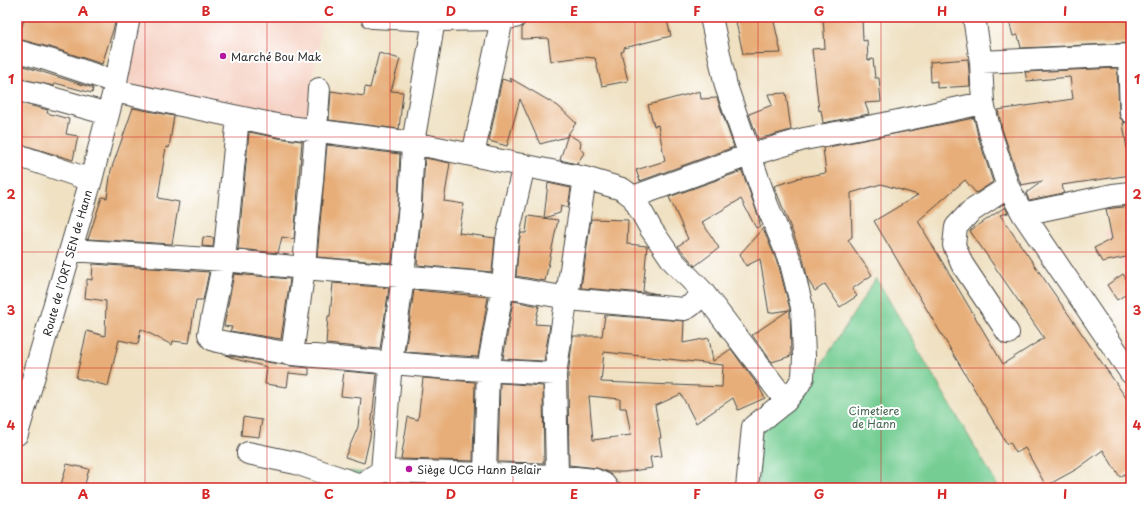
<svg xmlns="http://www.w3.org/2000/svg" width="1148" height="505" viewBox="0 0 1148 505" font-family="'Playpen Sans',sans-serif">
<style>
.built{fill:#f6d2c4}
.green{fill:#75cd93;stroke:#507c5f}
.building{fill:#e7ae79;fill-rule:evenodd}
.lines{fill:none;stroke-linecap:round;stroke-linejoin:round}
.minor-casing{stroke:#484642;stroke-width:24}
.minor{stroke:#fff;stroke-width:22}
.grid{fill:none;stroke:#d62828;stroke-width:1;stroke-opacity:0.55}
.poi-dot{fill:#b5179e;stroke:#fff;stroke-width:1.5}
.labels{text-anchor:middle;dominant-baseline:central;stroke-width:4;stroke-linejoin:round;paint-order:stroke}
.poi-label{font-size:11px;fill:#2b2b2b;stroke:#fff;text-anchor:start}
.street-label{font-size:11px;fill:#2b2b2b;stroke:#fff}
.park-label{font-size:11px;fill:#45644f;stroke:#fff}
.neatline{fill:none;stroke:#d62828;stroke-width:1.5}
.grid-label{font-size:13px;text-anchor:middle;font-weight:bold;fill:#d62828}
</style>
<rect width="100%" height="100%" fill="#fff"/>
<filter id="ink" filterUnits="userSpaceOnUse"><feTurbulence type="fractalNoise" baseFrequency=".025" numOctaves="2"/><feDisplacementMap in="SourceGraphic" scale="8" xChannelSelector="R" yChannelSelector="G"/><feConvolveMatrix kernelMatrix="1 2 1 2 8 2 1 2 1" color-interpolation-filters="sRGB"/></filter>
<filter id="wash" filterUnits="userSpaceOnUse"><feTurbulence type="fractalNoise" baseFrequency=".012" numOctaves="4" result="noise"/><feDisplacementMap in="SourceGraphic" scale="16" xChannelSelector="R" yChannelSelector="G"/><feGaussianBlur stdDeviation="0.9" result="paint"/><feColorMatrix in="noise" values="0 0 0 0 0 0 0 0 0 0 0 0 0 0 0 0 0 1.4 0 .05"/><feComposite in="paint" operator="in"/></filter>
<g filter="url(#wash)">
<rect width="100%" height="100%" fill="#efe1c2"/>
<path class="built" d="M 137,17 L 281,17 L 321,25 L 307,122 L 124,86 Z
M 1131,226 L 1131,283 L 1103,232 Z"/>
<path class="green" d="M 876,278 L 999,488 L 759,488 L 754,433 L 808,386 Z
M 337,471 L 478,479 L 621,481 L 620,488 L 335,488 Z"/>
<g id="blocks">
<path class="building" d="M 25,17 L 116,17 L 114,27 L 102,64 L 53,48 L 18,39 Z
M 542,17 L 666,17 L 671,36 L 624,48 L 624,51 L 621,52 L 628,81 L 602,86 L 595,58 L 583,57 L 551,61 L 548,38 L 522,39 L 522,27 L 527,20 L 543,19 Z
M 758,17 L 773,17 L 781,53 L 743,54 L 736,22 Z
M 823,17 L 862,17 L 863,41 L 867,40 L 868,60 L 873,59 L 875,78 L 879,78 L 881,102 L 865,103 L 869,114 L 823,123 L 821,110 L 819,111 L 812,49 L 825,48 Z
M 1008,17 L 1131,17 L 1131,43 L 1021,48 L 1018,35 L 1013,36 Z
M 379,53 L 400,59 L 391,91 L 403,92 L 399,129 L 329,120 L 331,91 L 364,96 L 365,87 L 370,88 Z
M 968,59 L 970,86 L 937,88 L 937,81 L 931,82 L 930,62 Z
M 17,64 L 93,88 L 92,93 L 55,83 L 54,86 L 17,78 Z
M 1117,68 L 1119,112 L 1120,118 L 1125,123 L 1123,123 L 1131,175 L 1062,185 L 1064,193 L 1029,200 L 1026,193 L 1043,181 L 1021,185 L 1002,129 L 998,110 L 1073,99 L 1070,77 L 1027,81 L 1025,72 Z
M 510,78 L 558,106 L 576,123 L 566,137 L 540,144 L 520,99 L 507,146 L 489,141 L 502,79 L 512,82 Z
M 700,91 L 701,99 L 717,98 L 734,147 L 640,181 L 636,170 L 665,161 L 658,125 L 654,126 L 648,105 Z
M 786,93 L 791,130 L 758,139 L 749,114 L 772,105 L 768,94 Z
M 20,103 L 48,110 L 47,113 L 69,119 L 66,134 L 78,136 L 73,160 L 17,143 L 17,115 Z
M 133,108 L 174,116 L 169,148 L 166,147 L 158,198 L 179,202 L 172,244 L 88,239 L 102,197 L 107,198 L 111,170 Z
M 974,118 L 978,136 L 993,182 L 976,193 L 965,180 L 918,221 L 1003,364 L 1044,338 L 970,231 L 1005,207 L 1008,213 L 1000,215 L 1131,405 L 1131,470 L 1120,477 L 1103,450 L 1077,469 L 1046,486 L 1025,448 L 1016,453 L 1010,442 L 1007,444 L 874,221 L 918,195 L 881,184 L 851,193 L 852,237 L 848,240 L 872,275 L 852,289 L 857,296 L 840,307 L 825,284 L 815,291 L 808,280 L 803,258 L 774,186 L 797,179 L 797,178 L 826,173 L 823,148 Z
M 249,132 L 278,138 L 302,141 L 294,239 L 282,237 L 278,253 L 238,249 Z
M 568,134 L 581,142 L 580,148 L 584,153 L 577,164 L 560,160 Z
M 327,145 L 400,154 L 398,203 L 392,263 L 317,257 Z
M 425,158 L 450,163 L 444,201 L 464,204 L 459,233 L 495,238 L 492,272 L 417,265 L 422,205 Z
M 742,171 L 759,218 L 760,226 L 756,228 L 741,199 L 702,222 L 719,248 L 695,266 L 678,246 L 688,239 L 669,197 Z
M 548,183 L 571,188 L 568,207 L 561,205 L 560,213 L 544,218 Z
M 1131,206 L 1131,256 L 1102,262 L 1094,248 L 1112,239 L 1106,209 Z
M 528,216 L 558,220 L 545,281 L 516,276 L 519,241 L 521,233 L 526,233 Z
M 591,219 L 628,220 L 627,244 L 647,246 L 643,291 L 658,294 L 581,288 Z
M 763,228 L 779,267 L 790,309 L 791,356 L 772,362 L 752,335 L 789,310 L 769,313 L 760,259 L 746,266 L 740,254 Z
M 203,237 L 214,238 L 213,247 L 202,246 Z
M 93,264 L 209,272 L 203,300 L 196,300 L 189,343 L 173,341 L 172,345 L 141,329 L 138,344 L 119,340 L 108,386 L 76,378 L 87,331 L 105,336 L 106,301 L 85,298 L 87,279 L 92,280 Z
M 234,274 L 290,279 L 281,339 L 230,331 L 232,327 L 224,326 Z
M 1123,274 L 1131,286 L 1131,291 L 1117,300 L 1107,285 Z
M 333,283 L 389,288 L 380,349 L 326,344 L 328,316 L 330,316 Z
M 414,290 L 488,297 L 478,357 L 405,352 Z
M 513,301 L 539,306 L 535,324 L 550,325 L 544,361 L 503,359 Z
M 605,315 L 684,321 L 683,343 L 709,338 L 713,361 L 731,349 L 759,387 L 765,398 L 738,410 L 733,398 L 696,423 L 681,394 L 655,406 L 661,438 L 659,438 L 662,456 L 650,457 L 652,468 L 625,472 L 608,472 L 597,468 L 569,465 L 568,375 L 573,336 L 602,336 ZM 604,352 L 723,365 L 722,387 L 601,382 ZM 589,396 L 620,399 L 620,408 L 626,408 L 631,435 L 593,440 Z
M 226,355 L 290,366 L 309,368 L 309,375 L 289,373 L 287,387 L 265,384 L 267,367 L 235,359 Z
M 344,371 L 377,374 L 370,437 L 364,463 L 345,457 L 358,427 L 361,398 L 341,396 Z
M 423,378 L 475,382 L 473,461 L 401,459 L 408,417 L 418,420 Z
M 500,383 L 543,386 L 544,463 L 498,462 Z
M 243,417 L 262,420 L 259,437 L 241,435 Z
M 67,464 L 89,469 L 84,488 L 60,488 Z"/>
</g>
</g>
<g filter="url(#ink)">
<use href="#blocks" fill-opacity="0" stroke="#484642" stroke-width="1"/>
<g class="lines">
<defs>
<path id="minor" d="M 372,17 L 434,20 L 502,19 L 515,17
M 711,17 L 726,86 L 767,205 L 791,263 L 802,307 L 804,356 L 803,377 L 798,386 L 786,401 L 753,427 L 747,488
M 974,17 L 981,62 L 983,103 L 990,132 L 1008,187 L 1023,214 L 1131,373
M 17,51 L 49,60 L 116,82
M 1129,55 L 1131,112
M 981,62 L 1131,55
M 17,90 L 41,95 L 108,114
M 114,91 L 281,126 L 413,143 L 585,178 L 622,189 L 633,197 L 651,229 L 673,261 L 702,291 L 786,401
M 238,117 L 224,260 L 209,334 L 212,339 L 217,341 L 292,354 L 449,368 L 555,374
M 17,155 L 91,180
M 473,155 L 502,19
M 1008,187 L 970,212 L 956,227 L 954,245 L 962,264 L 1008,333
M 633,197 L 749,155 L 804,139 L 884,124 L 983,103
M 1023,214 L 1113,195 L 1131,193
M 71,250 L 224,260 L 304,268 L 482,283 L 579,300 L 684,309 C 693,306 697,299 702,291
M 292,354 L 304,268 L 307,227 L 312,181 L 319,89
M 17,434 L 91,180 L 114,91 L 129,17
M 248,453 L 296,463 L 360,485
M 382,471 L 391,362 L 403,277 L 410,204 L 413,143 L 434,20
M 485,473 L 488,370 L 503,286 L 507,239 L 524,165
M 557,476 L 555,374 L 585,178
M 358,488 L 360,485 L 382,471 L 557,476 L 595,480 L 604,484 L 607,488"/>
</defs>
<use href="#minor" class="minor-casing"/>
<use href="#minor" class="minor"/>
</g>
</g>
<path class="grid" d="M 145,17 L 145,488M 267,17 L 267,488M 390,17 L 390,488M 513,17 L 513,488M 635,17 L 635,488M 758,17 L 758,488M 881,17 L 881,488M 1003,17 L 1003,488M 17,137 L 1131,137M 17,252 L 1131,252M 17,368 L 1131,368"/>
<g class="poi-dot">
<circle cx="223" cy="56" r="4"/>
<circle cx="409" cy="469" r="4"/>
</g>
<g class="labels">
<g class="poi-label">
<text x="231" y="56">Marché Bou Mak</text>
<text x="417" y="469">Siège UCG Hann Belair</text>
</g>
<g class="street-label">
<text transform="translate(67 263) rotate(-74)">Route de l'ORT SEN de Hann</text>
</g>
<g class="park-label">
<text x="874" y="410">Cimetiere<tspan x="874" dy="13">de Hann</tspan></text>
</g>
</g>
<rect width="1148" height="505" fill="none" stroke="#fff" stroke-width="44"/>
<rect x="22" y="22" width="1104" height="461" class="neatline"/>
<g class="grid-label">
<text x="83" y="16">A</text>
<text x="206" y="16">B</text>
<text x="329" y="16">C</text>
<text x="451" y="16">D</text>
<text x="574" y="16">E</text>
<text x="697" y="16">F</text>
<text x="819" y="16">G</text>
<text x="942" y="16">H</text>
<text x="1065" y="16">I</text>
<text x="11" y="84">1</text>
<text x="1137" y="84">1</text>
<text x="11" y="199">2</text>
<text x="1137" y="199">2</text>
<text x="11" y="315">3</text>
<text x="1137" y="315">3</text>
<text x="11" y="430">4</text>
<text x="1137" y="430">4</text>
<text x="83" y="499">A</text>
<text x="206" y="499">B</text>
<text x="329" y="499">C</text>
<text x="451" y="499">D</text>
<text x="574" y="499">E</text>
<text x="697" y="499">F</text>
<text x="819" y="499">G</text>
<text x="942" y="499">H</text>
<text x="1065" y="499">I</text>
</g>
</svg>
